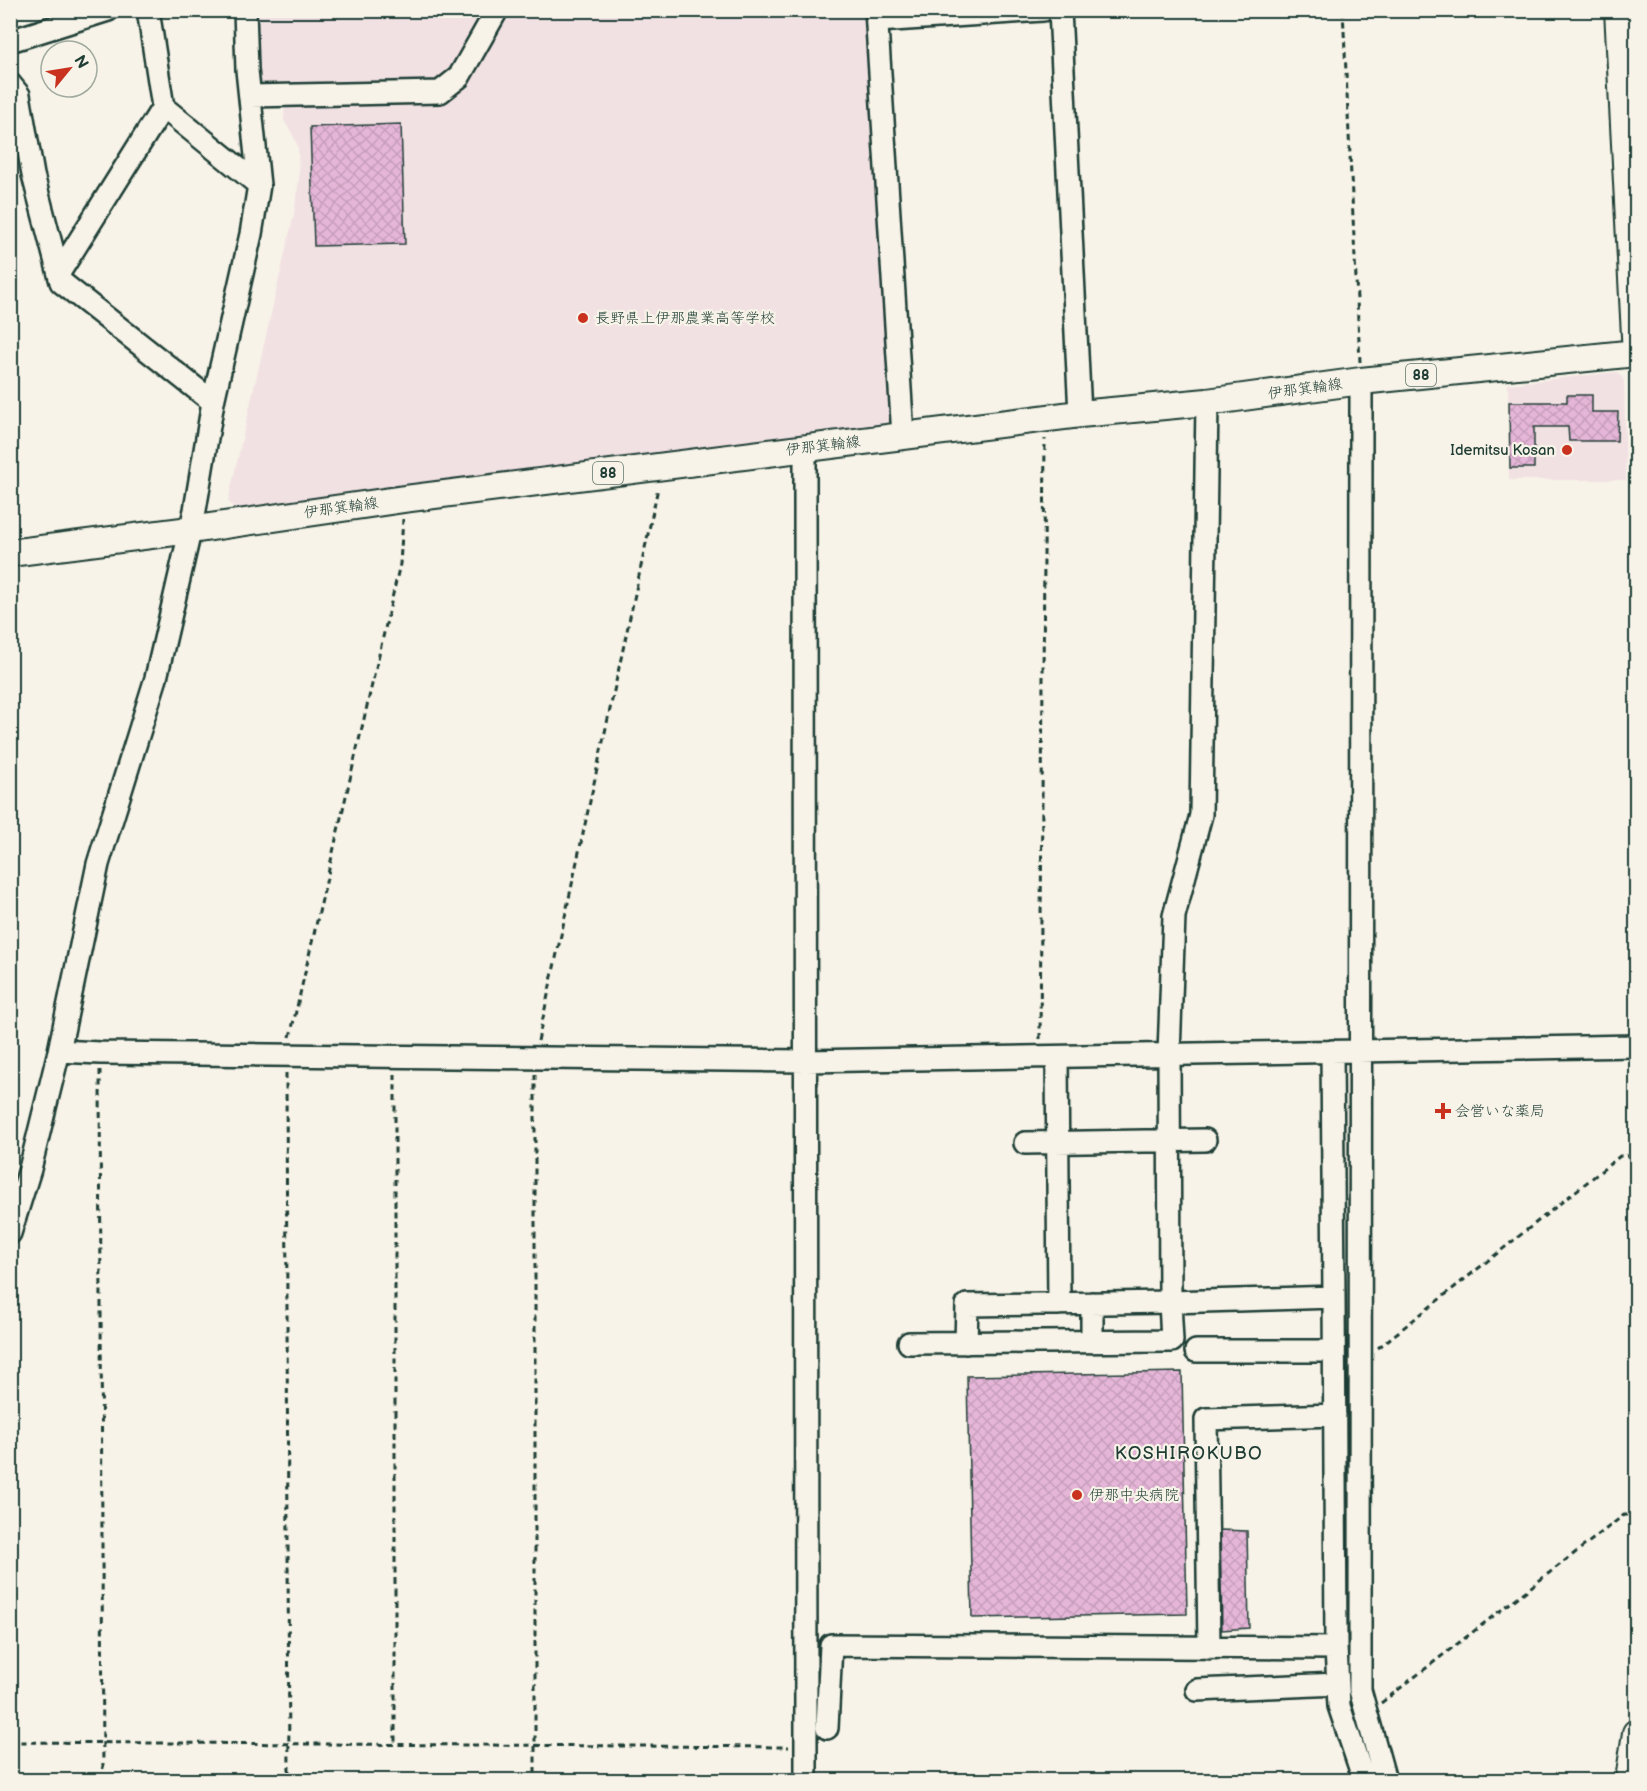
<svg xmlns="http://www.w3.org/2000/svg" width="1647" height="1791" viewBox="0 0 1647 1791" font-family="'Balsamiq Sans','Klee One',sans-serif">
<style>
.built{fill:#f2e1e3}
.building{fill:url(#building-cross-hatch);stroke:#1f3d34;stroke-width:1.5}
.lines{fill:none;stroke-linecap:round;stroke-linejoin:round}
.minor-casing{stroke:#1f3d34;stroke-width:26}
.major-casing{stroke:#1f3d34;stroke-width:30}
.path{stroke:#1f3d34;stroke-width:3;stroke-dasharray:6 4.5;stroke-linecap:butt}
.minor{stroke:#f7f3e8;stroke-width:21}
.major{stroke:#f7f3e8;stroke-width:26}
.poi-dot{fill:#c8321e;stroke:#f7f3e8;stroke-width:2}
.labels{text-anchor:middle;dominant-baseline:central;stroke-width:4.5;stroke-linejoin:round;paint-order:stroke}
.shield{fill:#f7f3e8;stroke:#60746a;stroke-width:1.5}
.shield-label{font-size:14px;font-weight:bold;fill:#1f3d34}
.poi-label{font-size:15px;fill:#1f3d34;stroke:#f7f3e8;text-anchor:start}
.street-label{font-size:15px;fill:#1f3d34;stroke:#f7f3e8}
.quarter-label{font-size:18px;letter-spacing:1.5px;fill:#1f3d34;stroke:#f7f3e8}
</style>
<defs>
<pattern id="building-cross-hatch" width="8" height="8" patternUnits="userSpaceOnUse" patternTransform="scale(1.5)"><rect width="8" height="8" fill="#e6b6d8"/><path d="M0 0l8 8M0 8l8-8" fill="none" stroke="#c59dba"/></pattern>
</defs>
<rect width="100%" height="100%" fill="#f7f3e8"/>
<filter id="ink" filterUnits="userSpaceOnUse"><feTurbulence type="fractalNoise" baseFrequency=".0167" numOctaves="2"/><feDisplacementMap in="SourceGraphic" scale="12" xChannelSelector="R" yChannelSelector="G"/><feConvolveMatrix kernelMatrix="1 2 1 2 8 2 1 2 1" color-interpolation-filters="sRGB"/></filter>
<g filter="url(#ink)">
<path class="built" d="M 245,11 L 1043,11 L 878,22 L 902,423 L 234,508 L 228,501 L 294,214 L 299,179 L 298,147 L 292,133 L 284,121 L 285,96 L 250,96 Z
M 1617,372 L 1624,380 L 1626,480 L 1509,480 L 1508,384 Z"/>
<path class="building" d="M 401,124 L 405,244 L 314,246 L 310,127 Z
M 1567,395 L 1592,395 L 1592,412 L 1618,412 L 1617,441 L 1569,441 L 1568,427 L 1534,427 L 1534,468 L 1510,468 L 1509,402 L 1567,402 Z
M 1182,1372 L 1187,1614 L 972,1618 L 967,1376 Z
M 1220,1530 L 1247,1531 L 1249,1628 L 1222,1630 Z"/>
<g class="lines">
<defs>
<path id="minor" d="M 148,10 L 163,107 L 259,185
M 876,10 L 903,436
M 1060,10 L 1080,414
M 878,21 L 1043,10
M 10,41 L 108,10
M 10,84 L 19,95 L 33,175 L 61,282 L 213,402
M 250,96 L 440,92 L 459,77 L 497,10
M 59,273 L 163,107
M 1361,381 L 1360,1690 L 1385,1780
M 805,449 L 806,1780
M 59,1051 L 100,1053 L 806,1061 L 1636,1046
M 1057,1058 L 1059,1304
M 1025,1143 L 1205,1140
M 10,1233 L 30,1169 L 59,1051 L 98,864 L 156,678 L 195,510 L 213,402 L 251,234 L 259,185 L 247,70 L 245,10
M 1334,1297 L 1336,1648 L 1339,1706 L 1364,1780 L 1362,1780
M 1092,1303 L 1092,1342
M 909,1343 L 1172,1341 L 1170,1302 L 1169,1054 L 1174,916 L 1201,815 L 1207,402
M 966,1343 L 967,1305 L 1170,1302 L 1334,1297 L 1332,1051
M 1196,1351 L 1334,1351
M 1209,1648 L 1206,1419 L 1335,1415
M 1197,1690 L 1338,1684
M 827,1728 L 831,1645 L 1336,1648"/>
<path id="major" d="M 1618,10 L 1636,355
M 10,553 L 190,530 L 404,499 L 903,436 L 1080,414 L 1207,402 L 1361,381 L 1636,353
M 1629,1780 L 1636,1733"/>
</defs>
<use href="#minor" class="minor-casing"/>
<use href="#major" class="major-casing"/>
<path class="path" d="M 1343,10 L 1360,362
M 290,1037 L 400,564 L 403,519
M 1040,1039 L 1045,439
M 538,1041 L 658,488
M 100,1070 L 103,1780
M 286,1073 L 289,1780
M 395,1074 L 395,1745
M 535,1074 L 535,1780
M 1378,1348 L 1620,1156 L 1636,1156
M 1381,1703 L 1624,1515 L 1636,1515
M 10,1742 L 789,1747"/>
<use href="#minor" class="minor"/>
<use href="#major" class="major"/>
</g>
</g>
<g class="poi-dot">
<circle cx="583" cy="318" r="6"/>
<circle cx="1567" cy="450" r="6"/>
<path d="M1440 1102h6v6h6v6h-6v6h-6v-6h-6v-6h6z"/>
<circle cx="1077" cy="1495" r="6"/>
</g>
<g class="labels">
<g class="shield">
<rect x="1406" y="364" width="30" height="22" rx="4.5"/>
<rect x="593" y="462" width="30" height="22" rx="4.5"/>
</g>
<g class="shield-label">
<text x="1421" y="375">88</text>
<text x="608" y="473">88</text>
</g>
<g class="poi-label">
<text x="595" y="318">長野県上伊那農業高等学校</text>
<text x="1555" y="450" text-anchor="end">Idemitsu Kosan</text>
<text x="1455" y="1111">会営いな薬局</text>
<text x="1089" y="1495">伊那中央病院</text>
</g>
<g class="street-label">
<text transform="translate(1305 389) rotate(-8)">伊那箕輪線</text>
<text transform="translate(823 446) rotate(-7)">伊那箕輪線</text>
<text transform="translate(341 508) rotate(-8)">伊那箕輪線</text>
</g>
<g class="quarter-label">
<text x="1189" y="1453">KOSHIROKUBO</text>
</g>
</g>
<rect width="1647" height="1791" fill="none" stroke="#f7f3e8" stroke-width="36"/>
<rect x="18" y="18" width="1611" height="1755" fill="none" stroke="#1f3d34" stroke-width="2" filter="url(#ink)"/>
<g transform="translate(69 69) rotate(60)"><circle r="28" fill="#f7f3e8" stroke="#a1aaa0" stroke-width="1.5"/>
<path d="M0-4.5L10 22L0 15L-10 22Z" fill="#c8321e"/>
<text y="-9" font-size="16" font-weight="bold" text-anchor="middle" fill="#1f3d34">N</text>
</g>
</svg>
